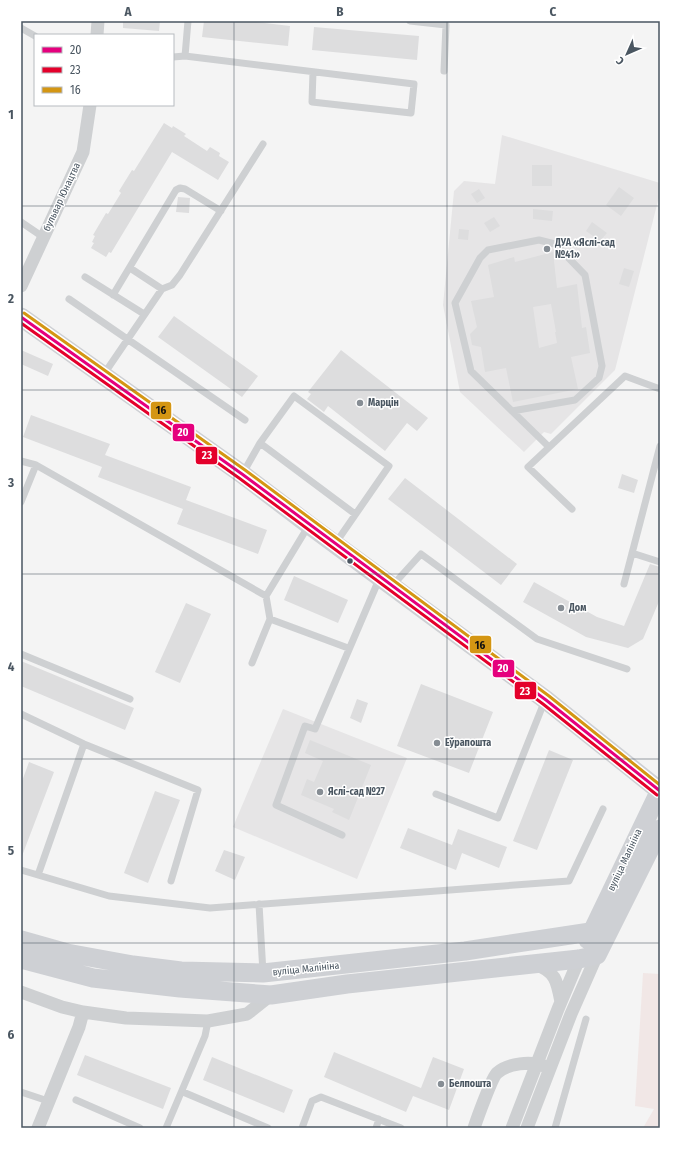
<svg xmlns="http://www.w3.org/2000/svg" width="681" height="1149" viewBox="0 0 681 1149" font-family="'Fira Sans Condensed',sans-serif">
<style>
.education{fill:#e6e5e6}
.medical{fill:#f1e7e6}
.building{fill:#ddddde;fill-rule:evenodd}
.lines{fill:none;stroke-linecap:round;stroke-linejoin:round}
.lane{stroke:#ced0d2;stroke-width:7}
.street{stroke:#ced0d2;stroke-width:13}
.secondary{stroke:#ced0d4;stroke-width:19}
.bus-1-casing{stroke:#fff;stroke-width:6}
.bus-2-casing{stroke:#fff;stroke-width:6}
.bus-3-casing{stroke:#fff;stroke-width:6}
.bus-1{stroke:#e5007d;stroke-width:3}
.bus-2{stroke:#e4002b;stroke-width:3}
.bus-3{stroke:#d49613;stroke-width:3}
.grid{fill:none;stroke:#4a5661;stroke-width:1;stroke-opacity:0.55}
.poi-dot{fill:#868d94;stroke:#fff;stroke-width:1.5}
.bus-dot{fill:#4a5661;stroke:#fff;stroke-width:1.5}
.labels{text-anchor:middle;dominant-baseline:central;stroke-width:3;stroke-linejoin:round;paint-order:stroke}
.street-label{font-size:10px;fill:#4a5661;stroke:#fff}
.poi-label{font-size:10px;font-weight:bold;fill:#4a5661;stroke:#fff;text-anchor:start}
.line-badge{stroke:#fff;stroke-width:1.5}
.badge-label{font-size:11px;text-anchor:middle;font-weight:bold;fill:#fff}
.pale-badge-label{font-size:11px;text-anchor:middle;font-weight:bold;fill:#111}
.neatline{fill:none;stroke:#4a5661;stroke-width:1.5}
.grid-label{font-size:13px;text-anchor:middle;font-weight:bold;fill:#4a5661}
</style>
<rect width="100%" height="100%" fill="#f4f4f4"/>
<path class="education" d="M 502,135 L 660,183 L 660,193 L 615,370 L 551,434 L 544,432 L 524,452 L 460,392 L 443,305 L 454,191 L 464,181 L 495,184 Z
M 283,709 L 407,758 L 357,879 L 233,827 Z"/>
<path class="medical" d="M 643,973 L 660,974 L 660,1128 L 643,1128 L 654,1109 L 635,1106 Z"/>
<path class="building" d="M 123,21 L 160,21 L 159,31 L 123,28 Z
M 204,21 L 248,21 L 290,26 L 288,46 L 202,37 Z
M 314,27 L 419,36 L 417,60 L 312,50 Z
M 164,123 L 172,128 L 173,126 L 186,134 L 184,136 L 207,151 L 210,147 L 220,153 L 219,156 L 229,162 L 218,180 L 172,152 L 111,253 L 109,252 L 106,257 L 91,248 L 94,243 L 92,242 L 95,236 L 93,235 L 106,213 L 108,214 L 121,193 L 119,191 L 132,170 L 134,171 Z
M 532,165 L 552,165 L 552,186 L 532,186 Z
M 619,187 L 634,198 L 621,216 L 606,205 Z
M 479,189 L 485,198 L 477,203 L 471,194 Z
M 178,197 L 190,198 L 189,213 L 176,212 Z
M 533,209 L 553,211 L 552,221 L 533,219 Z
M 494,217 L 500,226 L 490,232 L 484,223 Z
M 592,222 L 607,233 L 600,241 L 586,231 Z
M 459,229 L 469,230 L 468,240 L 458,239 Z
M 553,252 L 557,288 L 577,284 L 582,328 L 586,327 L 590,353 L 571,357 L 578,389 L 513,402 L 506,368 L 485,372 L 481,347 L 472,345 L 470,334 L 477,327 L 471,301 L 494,297 L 488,265 L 514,257 L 515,262 ZM 551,304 L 556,332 L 555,332 L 557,343 L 539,348 L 533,307 Z
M 624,268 L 634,271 L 629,287 L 619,284 Z
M 174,316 L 258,376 L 242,397 L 158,337 Z
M 21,350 L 53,364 L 48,376 L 21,364 Z
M 341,350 L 428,418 L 417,431 L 407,423 L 385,451 L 328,406 L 324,412 L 307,399 L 311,394 L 308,392 Z
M 31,415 L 110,444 L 105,455 L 191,487 L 186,500 L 267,530 L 258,554 L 177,524 L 183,509 L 98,477 L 102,467 L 23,437 Z
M 622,474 L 638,480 L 634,493 L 618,488 Z
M 405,478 L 517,564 L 501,585 L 388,499 Z
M 650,564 L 660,567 L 660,599 L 643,639 L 628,648 L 586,637 L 523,602 L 534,582 L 597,617 L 624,626 Z
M 294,576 L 348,600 L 338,623 L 284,600 Z
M 186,603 L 211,614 L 180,683 L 155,672 Z
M 21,661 L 134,708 L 125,730 L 21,686 Z
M 421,684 L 493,712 L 469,773 L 397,746 Z
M 357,699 L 368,703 L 361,723 L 350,718 Z
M 310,740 L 371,765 L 349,820 L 332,812 L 334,809 L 301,795 L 307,779 L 314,782 L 323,761 L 305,753 Z
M 549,750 L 573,760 L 537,850 L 513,841 Z
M 29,762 L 54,772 L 22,856 L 21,784 Z
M 155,791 L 180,800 L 148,883 L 124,873 Z
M 408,828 L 452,845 L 458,829 L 507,847 L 499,868 L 462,853 L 456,870 L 400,848 Z
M 224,850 L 245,857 L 235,880 L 215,871 Z
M 334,1052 L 421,1088 L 433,1057 L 464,1069 L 449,1110 L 413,1096 L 406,1112 L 324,1077 Z
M 85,1055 L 171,1088 L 163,1109 L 77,1075 Z
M 212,1057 L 293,1090 L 284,1113 L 203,1080 Z"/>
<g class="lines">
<path class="lane" d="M 410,21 L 446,25 L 444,71
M 21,28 L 35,36
M 185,56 L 188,21
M 173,57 L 185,56 L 414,84 L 411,113 L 312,102 L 313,72
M 21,222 L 43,237
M 130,268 L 162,289
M 85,277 L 144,314
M 113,295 L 176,190 L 180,188 L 185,189 L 221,211
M 69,299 L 245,420
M 104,374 L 162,289 L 172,285 L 180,275 L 263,144
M 512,411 L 575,400 L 599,378 L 602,366 L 585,275 L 555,244 L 539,240 L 488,250 L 480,258 L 455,303 L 471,371 L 549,447
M 260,443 L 355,514
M 21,461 L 36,465 L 266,596
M 243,473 L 260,443 L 294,396 L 389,466 L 335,544
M 21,502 L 36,465
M 572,509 L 528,467 L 625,376 L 660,389
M 632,553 L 660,562
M 624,584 L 660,446
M 392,586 L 421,554 L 537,639 L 627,669
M 270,619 L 348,648
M 21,654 L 130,699
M 252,663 L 270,619 L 266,596 L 309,525
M 21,714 L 84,744 L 198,790 L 171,881
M 436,794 L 498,818 L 545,700
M 342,835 L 276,805 L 305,726 L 315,729 L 380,577
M 21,870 L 109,896 L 210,908 L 569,881 L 603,809
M 38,875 L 84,744
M 259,904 L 263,973
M 21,1092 L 48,1101
M 183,1092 L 268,1128
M 76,1100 L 140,1128
M 166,1128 L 205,1036 L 208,1021
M 302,1128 L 312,1101 L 321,1097 L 401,1128
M 376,1128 L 379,1119
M 555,1128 L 586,1019"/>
<path class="street" d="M 97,35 L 98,21
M 21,286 L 83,152 L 90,105
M 535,964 C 556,972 557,981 561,1002
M 21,992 L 62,1007 L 83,1012
M 38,1128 L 79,1027 L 83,1012 L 126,1018 L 208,1021 L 247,1014 L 271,995
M 474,1128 C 477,1119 492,1077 497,1073 C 508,1063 531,1061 544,1066
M 512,1128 L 558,1009 L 579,959
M 527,1128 L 571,1014 L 597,955"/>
<path class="secondary" d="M 21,317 L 242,474 L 309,525 L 546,700 L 660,791
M 21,940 L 67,953 L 133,965 L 181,971 L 263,973 L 465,951 L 610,929
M 588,940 L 660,790
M 21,959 L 93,978 L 180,988 L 271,995 L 347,984 L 579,959 L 597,955 L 660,829"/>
<defs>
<path id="bus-1" d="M 21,317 L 242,474 L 546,700 L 660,791"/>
<path id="bus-2" d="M 21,323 L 239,478 L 543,704 L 657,795"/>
<path id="bus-3" d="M 24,313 L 245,470 L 549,696 L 660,785"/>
</defs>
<use href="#bus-1" class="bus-1-casing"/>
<use href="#bus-2" class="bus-2-casing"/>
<use href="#bus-3" class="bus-3-casing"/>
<use href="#bus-1" class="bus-1"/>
<use href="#bus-2" class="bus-2"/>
<use href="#bus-3" class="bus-3"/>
</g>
<path class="grid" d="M 234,21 L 234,1128M 447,21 L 447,1128M 21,206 L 660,206M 21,390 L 660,390M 21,574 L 660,574M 21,759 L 660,759M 21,943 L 660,943"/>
<g class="poi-dot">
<circle cx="547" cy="249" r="4"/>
<circle cx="360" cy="403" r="4"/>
<circle cx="561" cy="608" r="4"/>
<circle cx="437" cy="743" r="4"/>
<circle cx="320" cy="792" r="4"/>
<circle cx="441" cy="1084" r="4"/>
</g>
<circle class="bus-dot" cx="350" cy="561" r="3.5"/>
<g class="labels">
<g class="street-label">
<text transform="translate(62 197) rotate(-65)">бульвар Юнацтва</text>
<text transform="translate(625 860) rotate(-65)">вуліца Малініна</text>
<text transform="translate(306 969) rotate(-6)">вуліца Малініна</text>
</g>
<g class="poi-label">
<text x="555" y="243">ДУА «Яслі-сад<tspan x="555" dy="12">№41»</tspan></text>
<text x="368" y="403">Марцін</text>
<text x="569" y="608">Дом</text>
<text x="445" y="743">Еўрапошта</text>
<text x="328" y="792">Яслі-сад №27</text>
<text x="449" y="1084">Белпошта</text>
</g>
</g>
<g class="line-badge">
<rect x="150" y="401" width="22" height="19" rx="4" fill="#d49613"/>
<rect x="172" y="423" width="23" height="19" rx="4" fill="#e5007d"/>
<rect x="195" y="446" width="23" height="19" rx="4" fill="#e4002b"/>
<rect x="469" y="635" width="23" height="19" rx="4" fill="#d49613"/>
<rect x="492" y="659" width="23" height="19" rx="4" fill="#e5007d"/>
<rect x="514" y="681" width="23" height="19" rx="4" fill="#e4002b"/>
</g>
<g class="badge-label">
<text x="183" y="436">20</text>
<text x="207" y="459">23</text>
<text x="503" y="672">20</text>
<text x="525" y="695">23</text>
</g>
<g class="pale-badge-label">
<text x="161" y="414">16</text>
<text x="480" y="649">16</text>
</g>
<rect width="681" height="1149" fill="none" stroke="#ffffff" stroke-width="44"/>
<rect x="34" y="34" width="140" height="72" fill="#ffffff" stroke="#b7bbc0"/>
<rect x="42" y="47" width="20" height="6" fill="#e5007d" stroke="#b7bbc0"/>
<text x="70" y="54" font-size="12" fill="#4a5661">20</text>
<rect x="42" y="67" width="20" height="6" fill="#e4002b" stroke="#b7bbc0"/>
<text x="70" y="74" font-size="12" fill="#4a5661">23</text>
<rect x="42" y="87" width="20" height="6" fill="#d49613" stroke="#b7bbc0"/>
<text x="70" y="94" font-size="12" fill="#4a5661">16</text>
<g transform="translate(627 54) rotate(225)" stroke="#ffffff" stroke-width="3" paint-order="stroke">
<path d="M0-3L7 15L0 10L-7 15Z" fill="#4a5661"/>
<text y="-6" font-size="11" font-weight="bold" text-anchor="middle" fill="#4a5661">С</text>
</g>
<rect x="22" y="22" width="637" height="1105" class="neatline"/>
<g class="grid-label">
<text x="128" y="16">A</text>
<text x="340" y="16">B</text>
<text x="553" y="16">C</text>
<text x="11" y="119">1</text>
<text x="11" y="303">2</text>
<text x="11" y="487">3</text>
<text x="11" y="671">4</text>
<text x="11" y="855">5</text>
<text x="11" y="1039">6</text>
</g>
</svg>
